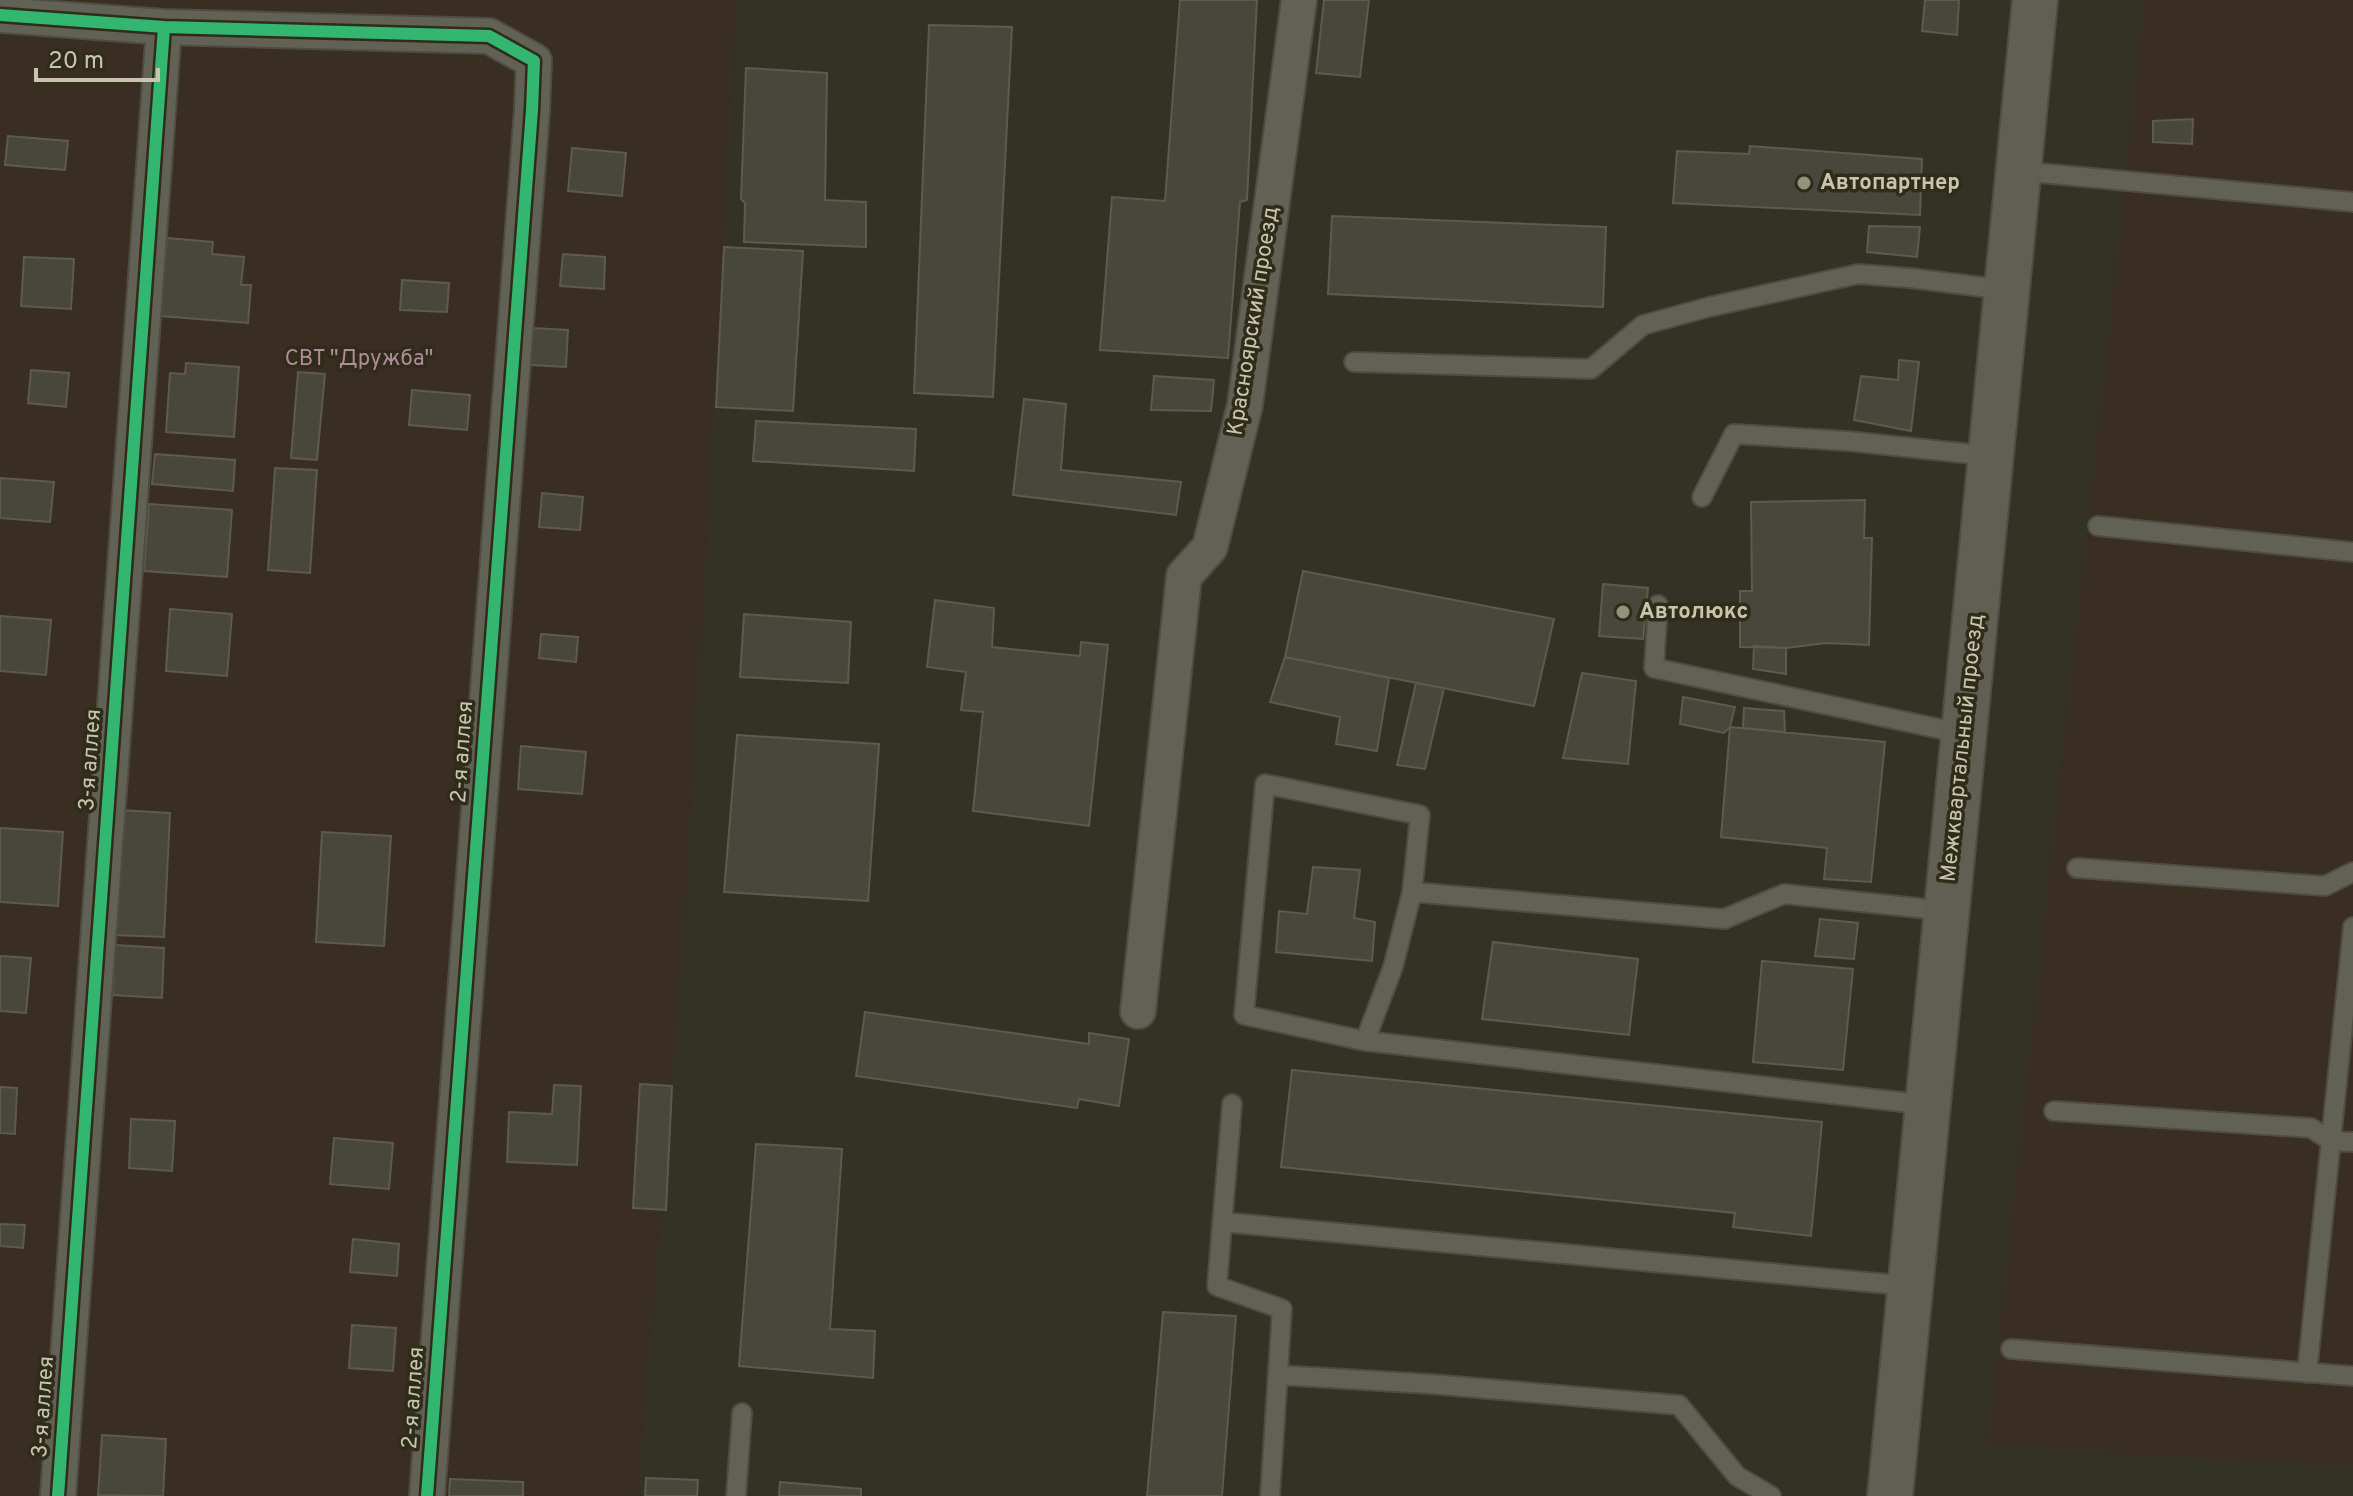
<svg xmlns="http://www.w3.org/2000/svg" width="2353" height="1496" viewBox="0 0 2353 1496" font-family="Overpass,sans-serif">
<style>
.green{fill:#3a2d22}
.building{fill:#49473b;stroke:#5c5b4d;stroke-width:2}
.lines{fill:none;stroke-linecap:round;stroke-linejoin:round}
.service-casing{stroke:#4f4d43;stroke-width:22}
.minor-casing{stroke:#4f4d43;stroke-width:38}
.secondary-casing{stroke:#4f4d43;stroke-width:48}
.service{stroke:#626155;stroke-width:18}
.minor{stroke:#626155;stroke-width:34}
.secondary{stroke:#615f54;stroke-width:44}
.cycleway-casing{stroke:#2f2c19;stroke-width:17}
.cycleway{stroke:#33b770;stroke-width:12}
.poi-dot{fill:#94927e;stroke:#2f2c19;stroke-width:3}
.labels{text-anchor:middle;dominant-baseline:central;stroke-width:7;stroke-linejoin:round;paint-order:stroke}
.poi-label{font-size:22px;font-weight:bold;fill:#c7c5ae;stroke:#2f2c19;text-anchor:start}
.street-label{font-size:22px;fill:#c7c5ae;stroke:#2f2c19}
.park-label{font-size:22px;fill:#b28a9d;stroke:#2f2c19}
</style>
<rect width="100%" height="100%" fill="#343225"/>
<path class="green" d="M 0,0 L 736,0 L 710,485 L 680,982 L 637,1496 L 0,1496 Z
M 2145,0 L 2353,0 L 2353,1467 L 1987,1445 Z"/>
<path class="building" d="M 1180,0 L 1257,0 L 1247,200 L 1240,202 L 1228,358 L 1100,350 L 1112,197 L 1165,201 Z
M 1324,0 L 1369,0 L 1360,77 L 1316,73 Z
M 1925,0 L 1959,0 L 1957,35 L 1922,31 Z
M 929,25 L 1012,27 L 993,397 L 914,393 Z
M 746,68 L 827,73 L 825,200 L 866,202 L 866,247 L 744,242 L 745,203 L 741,199 Z
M 2193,119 L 2192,144 L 2153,142 L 2153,121 Z
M 8,136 L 68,141 L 65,170 L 5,165 Z
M 1750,146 L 1922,159 L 1920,215 L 1673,203 L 1677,151 L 1749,154 Z
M 572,148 L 626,153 L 622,196 L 568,191 Z
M 1332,216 L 1606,227 L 1603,307 L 1328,294 Z
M 1869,226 L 1920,227 L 1917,257 L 1867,252 Z
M 167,238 L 213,242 L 212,254 L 244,257 L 241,285 L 251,285 L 248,323 L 160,316 Z
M 724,247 L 803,251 L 793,411 L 716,407 Z
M 563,254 L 605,257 L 604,289 L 560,286 Z
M 24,257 L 74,259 L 71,309 L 21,306 Z
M 402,280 L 449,283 L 447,312 L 400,310 Z
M 532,328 L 568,330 L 566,367 L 530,365 Z
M 1899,360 L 1919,362 L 1911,431 L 1854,420 L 1861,376 L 1898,380 Z
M 186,363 L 239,367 L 234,437 L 166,432 L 170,373 L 185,374 Z
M 31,370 L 69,373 L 66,407 L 28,403 Z
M 298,372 L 325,374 L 317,460 L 291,458 Z
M 1154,376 L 1214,380 L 1211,411 L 1151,410 Z
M 412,390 L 470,395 L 467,430 L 409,425 Z
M 1024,399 L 1066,404 L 1061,470 L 1181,482 L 1176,515 L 1013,495 Z
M 756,421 L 916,429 L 914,471 L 753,461 Z
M 155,454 L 235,460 L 233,491 L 152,484 Z
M 275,468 L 317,470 L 310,573 L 268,570 Z
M 0,478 L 54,482 L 50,522 L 0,518 Z
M 542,493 L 583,497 L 580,530 L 539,527 Z
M 1865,500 L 1864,538 L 1872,538 L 1869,645 L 1826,643 L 1786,648 L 1740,647 L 1740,591 L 1752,591 L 1751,502 Z
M 149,504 L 232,510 L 227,577 L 144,571 Z
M 1303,571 L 1554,619 L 1534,706 L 1285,657 Z
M 1603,584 L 1648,588 L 1643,639 L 1599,636 Z
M 935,600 L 994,608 L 992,647 L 1080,656 L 1081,642 L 1108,645 L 1089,826 L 973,811 L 983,712 L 961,710 L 966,672 L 927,667 Z
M 170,609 L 232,614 L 227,676 L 166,671 Z
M 744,614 L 851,622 L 848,683 L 740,677 Z
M 0,616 L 51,620 L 46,675 L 0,671 Z
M 541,634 L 578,637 L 576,662 L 539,658 Z
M 1754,646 L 1786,648 L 1786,674 L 1753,669 Z
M 1285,657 L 1389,678 L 1377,751 L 1336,744 L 1340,717 L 1270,702 Z
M 1582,673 L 1636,681 L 1628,764 L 1563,758 Z
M 1416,683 L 1444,688 L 1425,769 L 1397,765 Z
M 1683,697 L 1735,707 L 1730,727 L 1724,733 L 1680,724 Z
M 1744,708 L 1784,711 L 1785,732 L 1743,728 Z
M 1730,727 L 1885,742 L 1871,882 L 1824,879 L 1827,848 L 1721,837 Z
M 737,735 L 879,744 L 868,901 L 724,892 Z
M 521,746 L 586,752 L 582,794 L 518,789 Z
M 120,810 L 170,813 L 164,937 L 113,935 Z
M 0,828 L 63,832 L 58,906 L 0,902 Z
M 322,832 L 391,836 L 384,946 L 316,942 Z
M 1313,867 L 1360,870 L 1354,918 L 1375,922 L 1372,961 L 1276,952 L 1279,911 L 1307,914 Z
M 1820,919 L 1858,923 L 1854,959 L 1815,956 Z
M 1493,942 L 1638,959 L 1629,1035 L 1482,1019 Z
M 115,945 L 164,948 L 162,998 L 113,995 Z
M 0,956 L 31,958 L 26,1013 L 0,1011 Z
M 1762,961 L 1853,969 L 1843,1070 L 1753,1062 Z
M 865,1012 L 1089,1044 L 1089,1033 L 1129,1039 L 1119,1106 L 1079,1099 L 1077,1108 L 856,1076 Z
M 1292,1070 L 1822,1122 L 1811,1236 L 1733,1227 L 1735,1213 L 1281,1167 Z
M 640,1084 L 672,1086 L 666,1210 L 633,1208 Z
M 554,1085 L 581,1086 L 577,1165 L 507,1162 L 509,1112 L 552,1114 Z
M 0,1087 L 17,1088 L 15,1134 L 0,1133 Z
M 131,1119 L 175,1121 L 172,1171 L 129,1168 Z
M 334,1138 L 393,1143 L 389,1189 L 330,1184 Z
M 756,1144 L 842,1149 L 830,1329 L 875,1331 L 873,1378 L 739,1366 Z
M 0,1224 L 25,1225 L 23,1248 L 0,1246 Z
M 353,1239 L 399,1244 L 397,1276 L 350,1272 Z
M 1163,1312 L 1236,1316 L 1222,1496 L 1147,1496 Z
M 352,1325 L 396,1328 L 393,1371 L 349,1368 Z
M 102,1435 L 166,1439 L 163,1496 L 98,1495 Z
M 646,1478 L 698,1480 L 697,1496 L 645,1496 Z
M 450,1479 L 523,1482 L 523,1496 L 449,1496 Z
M 780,1482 L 861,1489 L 861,1496 L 779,1496 Z"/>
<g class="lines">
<defs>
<path id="service" d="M 2018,171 L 2353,202
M 1354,362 L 1591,369 L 1643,325 L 1709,307 L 1858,274 L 1910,278 L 2007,290
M 1702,497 L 1734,434 L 1847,441 L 1991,456
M 2098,526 L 2353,552
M 1658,605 L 1654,668 L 1964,734
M 2077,868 L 2325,886 L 2353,872
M 1412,892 L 1420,815 L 1265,784 L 1244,1015 L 1365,1041 L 1393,967 L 1412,892 L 1724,919 L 1784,894 L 1947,911
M 1365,1041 L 1928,1105
M 1232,1104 L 1217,1286 L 1282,1309 L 1270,1496
M 2054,1111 L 2311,1128 L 2331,1141 L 2353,1142
M 1222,1222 L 1910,1286
M 2011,1349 L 2353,1376
M 2307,1373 L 2353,927
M 1278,1375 L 1430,1384 L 1679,1405 L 1737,1476 L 1771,1496
M 736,1496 L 742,1413"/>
<path id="minor" d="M 0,15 L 164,27 L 489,36 L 534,61 L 532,110 L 427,1496
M 1138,1011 L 1184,576 L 1210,547 L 1245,405 L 1299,0
M 58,1496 L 164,27"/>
<path id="secondary" d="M 1890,1496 L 2035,0"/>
</defs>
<use href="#service" class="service-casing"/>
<use href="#minor" class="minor-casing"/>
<use href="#secondary" class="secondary-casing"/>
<use href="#service" class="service"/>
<use href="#minor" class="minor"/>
<use href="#secondary" class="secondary"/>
<defs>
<path id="cycleway" d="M 0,15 L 164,27 L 489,36 L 534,61 L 532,110 L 427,1496
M 58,1496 L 164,27"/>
</defs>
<use href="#cycleway" class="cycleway-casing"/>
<use href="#cycleway" class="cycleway"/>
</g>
<g class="poi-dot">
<circle cx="1804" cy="183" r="8"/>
<circle cx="1623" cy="612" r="8"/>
</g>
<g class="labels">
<g class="poi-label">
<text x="1820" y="183">Автопартнер</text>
<text x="1639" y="612">Автолюкс</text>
</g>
<g class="street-label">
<text transform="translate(1254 321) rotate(-81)">Красноярский проезд</text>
<text transform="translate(1963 748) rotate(-84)">Межквартальный проезд</text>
<text transform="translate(463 752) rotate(-86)">2-я аллея</text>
<text transform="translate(91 760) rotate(-86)">3-я аллея</text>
<text transform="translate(414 1398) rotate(-86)">2-я аллея</text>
<text transform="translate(44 1407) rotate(-86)">3-я аллея</text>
</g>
<g class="park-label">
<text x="359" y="359">СВТ "Дружба"</text>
</g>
</g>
<path d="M36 68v12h122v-12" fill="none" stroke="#c7c5ae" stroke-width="4"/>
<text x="48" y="68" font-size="24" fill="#c7c5ae" stroke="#2f2c19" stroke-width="6" paint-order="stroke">20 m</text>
</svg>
